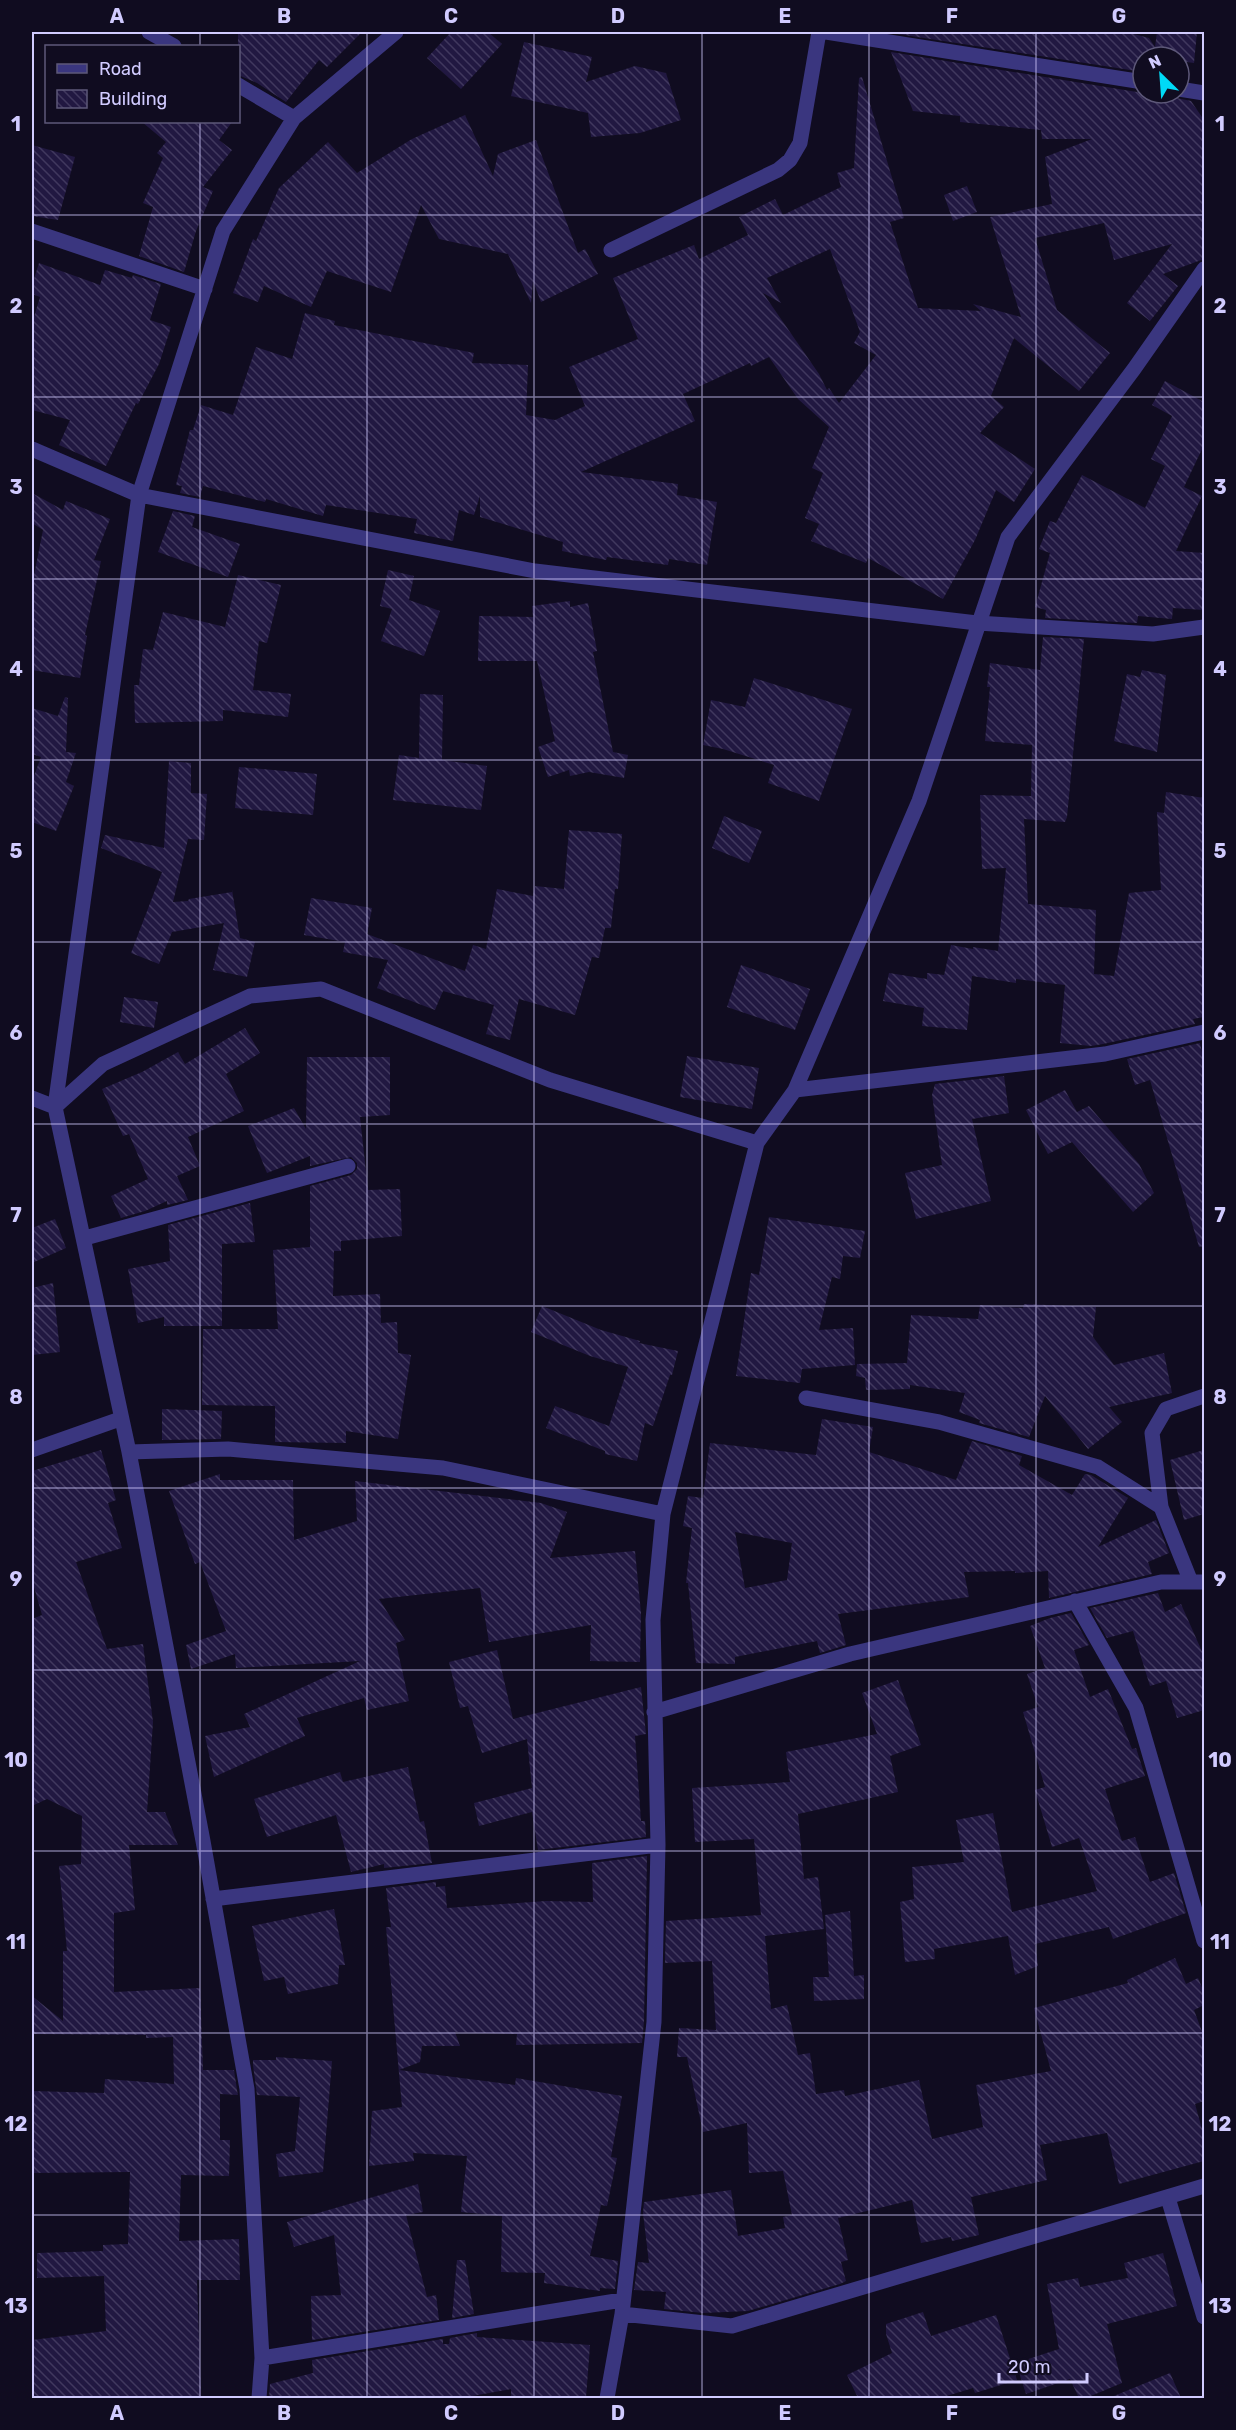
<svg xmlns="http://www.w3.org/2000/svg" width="1236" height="2430" viewBox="0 0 1236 2430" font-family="Rubik,sans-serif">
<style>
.building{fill:url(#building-back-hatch);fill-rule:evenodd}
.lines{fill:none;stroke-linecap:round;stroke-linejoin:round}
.minor{stroke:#3a367f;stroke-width:15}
.grid{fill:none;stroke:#d1cbff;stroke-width:1.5;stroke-opacity:0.55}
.neatline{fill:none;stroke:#d1cbff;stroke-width:2}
.grid-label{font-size:20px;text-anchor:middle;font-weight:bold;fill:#d1cbff}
</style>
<defs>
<pattern id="building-back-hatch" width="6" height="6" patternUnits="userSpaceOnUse" patternTransform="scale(1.5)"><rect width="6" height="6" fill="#211841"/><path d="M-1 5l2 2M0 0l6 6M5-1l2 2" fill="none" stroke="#40385e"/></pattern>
</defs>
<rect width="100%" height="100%" fill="#100c20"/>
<path class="building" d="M 238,32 L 362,32 L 327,67 L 319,60 L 286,102 L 257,83 L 238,75 Z
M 451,32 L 488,32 L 502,44 L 461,89 L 427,58 Z
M 885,32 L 1126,32 L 1149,38 L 1155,47 L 1157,32 L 1197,32 L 1194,63 L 1179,61 L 1179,57 L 1143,57 L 1143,72 Z
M 524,42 L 592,57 L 586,82 L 635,66 L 666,73 L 681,120 L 640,133 L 591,137 L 588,113 L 511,96 Z
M 891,52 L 1143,93 L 1170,93 L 1177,98 L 1191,101 L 1204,120 L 1204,259 L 1163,274 L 1178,286 L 1150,321 L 1127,303 L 1172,244 L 1114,260 L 1104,223 L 1035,238 L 1057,310 L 1110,353 L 1079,391 L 1014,338 L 991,396 L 1004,407 L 980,433 L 1035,469 L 1014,502 L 996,490 L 975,540 L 943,599 L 868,558 L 866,563 L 811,541 L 819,524 L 805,518 L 823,473 L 812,468 L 829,427 L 798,399 L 769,357 L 751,366 L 750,363 L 683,394 L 695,421 L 581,472 L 678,484 L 677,495 L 717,502 L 707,565 L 669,559 L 668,565 L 607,557 L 606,560 L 562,551 L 563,542 L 480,517 L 480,496 L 474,515 L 459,510 L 453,541 L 414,533 L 417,519 L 326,505 L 323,516 L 266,499 L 265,502 L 203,486 L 200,497 L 180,493 L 182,486 L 176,485 L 190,430 L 193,430 L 201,405 L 233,415 L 256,347 L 292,359 L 305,313 L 335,321 L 334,325 L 474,353 L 472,363 L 528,365 L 526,415 L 555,420 L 585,406 L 569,367 L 638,339 L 613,278 L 694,245 L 699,259 L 748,235 L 739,217 L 775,199 L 783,215 L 841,187 L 837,173 L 854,168 L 859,78 L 862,77 L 904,218 L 890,222 L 918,308 L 981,311 L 973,304 L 1021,317 L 990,217 L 1052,204 L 1045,157 L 1092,139 L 1042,139 L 1041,130 L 960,122 L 960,116 L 913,111 ZM 830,249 L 860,332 L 854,343 L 876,355 L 839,403 L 829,388 L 827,390 L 819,374 L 763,293 L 781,303 L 767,278 Z
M 465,115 L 493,176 L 498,154 L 536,140 L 578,253 L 585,249 L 598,274 L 541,302 L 533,281 L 531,303 L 508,254 L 439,239 L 421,205 L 391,292 L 327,271 L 311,307 L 264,286 L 258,302 L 233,293 L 253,239 L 256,241 L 279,188 L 328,142 L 357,173 L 412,139 Z
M 142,122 L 232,122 L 219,140 L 232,150 L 203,187 L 213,191 L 196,231 L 184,272 L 139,256 L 153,207 L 143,203 L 163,158 L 157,153 L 166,142 Z
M 32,145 L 75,157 L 58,220 L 32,216 Z
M 967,186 L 977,212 L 953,221 L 944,195 Z
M 39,263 L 100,285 L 105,270 L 132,278 L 133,275 L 161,284 L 150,320 L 171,327 L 159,364 L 138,404 L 136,403 L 106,466 L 59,445 L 70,420 L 32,410 L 32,323 L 40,297 L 32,294 L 32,285 Z
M 1165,381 L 1204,402 L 1204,445 L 1184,487 L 1202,496 L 1176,551 L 1204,553 L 1204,610 L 1173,608 L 1172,619 L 1138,616 L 1137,623 L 1045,618 L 1046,610 L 1035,607 L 1050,553 L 1039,549 L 1050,521 L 1056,523 L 1082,475 L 1145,508 L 1165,466 L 1151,459 L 1172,416 L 1152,405 Z
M 32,493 L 63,510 L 66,501 L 110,519 L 94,560 L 101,561 L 85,635 L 87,636 L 80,678 L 32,670 L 32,585 L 43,530 L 32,523 Z
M 173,511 L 195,516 L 192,527 L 240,544 L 228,577 L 158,552 Z
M 388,570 L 414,576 L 409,600 L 440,611 L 424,656 L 381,641 L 392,609 L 380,606 Z
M 238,575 L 281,585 L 267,643 L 259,641 L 253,690 L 291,694 L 288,717 L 223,710 L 223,721 L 135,723 L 134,685 L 139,685 L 143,649 L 153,650 L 163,612 L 225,627 Z
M 570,601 L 570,607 L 588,603 L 597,651 L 593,652 L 613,752 L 628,755 L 624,778 L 589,772 L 570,776 L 569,770 L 548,777 L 538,747 L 555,741 L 537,661 L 478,661 L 479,616 L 533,617 L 532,606 Z
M 1043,637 L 1084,639 L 1067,817 L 1065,822 L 1024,819 L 1028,904 L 1096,910 L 1094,974 L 1114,976 L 1129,893 L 1161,890 L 1157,812 L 1164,813 L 1166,792 L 1204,798 L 1204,1017 L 1193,1019 L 1195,1024 L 1103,1044 L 1091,1046 L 1060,1043 L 1065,985 L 1016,979 L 1016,983 L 972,976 L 967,1030 L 922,1026 L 924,1008 L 883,1001 L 889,973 L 927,979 L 927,973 L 944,975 L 951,945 L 973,949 L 973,947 L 998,951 L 1006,868 L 982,869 L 980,795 L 1031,796 L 1032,745 L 985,741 L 990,687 L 987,687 L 990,663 L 1040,670 Z
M 1142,670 L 1166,675 L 1157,752 L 1114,741 L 1127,674 L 1140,677 Z
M 754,678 L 852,709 L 819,801 L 768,783 L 774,765 L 723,749 L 703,745 L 711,700 L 745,707 Z
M 420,694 L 443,695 L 442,760 L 487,766 L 481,810 L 393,800 L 399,755 L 419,758 Z
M 65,697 L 68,698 L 66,752 L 76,753 L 66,782 L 74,786 L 56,831 L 32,822 L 32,781 L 41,757 L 32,754 L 32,708 L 58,716 Z
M 169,761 L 191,763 L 191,793 L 207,794 L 204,840 L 188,839 L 173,902 L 188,901 L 189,899 L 232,892 L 232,890 L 240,938 L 255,942 L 247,977 L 213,970 L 224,923 L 172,932 L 159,964 L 131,953 L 162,872 L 101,848 L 105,835 L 164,848 Z
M 239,767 L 317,774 L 313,815 L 235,808 Z
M 724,816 L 762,831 L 749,863 L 712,848 Z
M 569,830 L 622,834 L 618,889 L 615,889 L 611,928 L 605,928 L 599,958 L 592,957 L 575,1015 L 519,999 L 510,1040 L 486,1034 L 494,1005 L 443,991 L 435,1010 L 377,988 L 388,960 L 343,952 L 345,942 L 304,935 L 311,898 L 372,908 L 367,934 L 465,971 L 473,945 L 486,949 L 497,889 L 533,896 L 535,886 L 564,889 Z
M 741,965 L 810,989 L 795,1030 L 727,1007 Z
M 124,997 L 158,1002 L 154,1028 L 120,1022 Z
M 245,1028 L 260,1053 L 226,1074 L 244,1111 L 188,1137 L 200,1166 L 177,1176 L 188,1200 L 167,1205 L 167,1201 L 145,1211 L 121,1218 L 111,1196 L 148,1179 L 129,1134 L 123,1136 L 102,1089 L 142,1072 L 178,1052 L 185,1064 Z
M 1200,1043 L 1204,1062 L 1204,1246 L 1199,1247 L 1150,1080 L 1135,1085 L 1127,1059 Z
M 687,1056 L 759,1068 L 752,1109 L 680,1097 Z
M 307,1057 L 390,1057 L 390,1115 L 360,1117 L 368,1190 L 400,1189 L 402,1236 L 341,1241 L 341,1251 L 334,1251 L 333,1296 L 380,1294 L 381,1323 L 397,1322 L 398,1353 L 411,1355 L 398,1439 L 346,1431 L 346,1443 L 275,1442 L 275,1406 L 202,1405 L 203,1329 L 278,1329 L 273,1250 L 310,1247 L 310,1186 L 351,1175 L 357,1169 L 357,1163 L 351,1157 L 310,1166 L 310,1156 L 267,1173 L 248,1126 L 294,1108 L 306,1129 Z
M 1004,1076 L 1009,1113 L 972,1119 L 991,1201 L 916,1219 L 905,1173 L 942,1165 L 932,1095 L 935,1084 Z
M 1065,1090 L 1077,1112 L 1089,1106 L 1139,1164 L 1154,1193 L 1133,1212 L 1072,1142 L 1048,1154 L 1026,1110 Z
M 250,1203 L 255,1242 L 222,1244 L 222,1326 L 164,1326 L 164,1317 L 138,1323 L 128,1269 L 170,1261 L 168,1225 Z
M 769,1217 L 865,1231 L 860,1258 L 843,1256 L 840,1279 L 832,1277 L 819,1330 L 853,1328 L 855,1365 L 802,1369 L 800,1383 L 736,1376 L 751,1273 L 759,1275 Z
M 55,1219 L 66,1248 L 32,1263 L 32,1228 Z
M 53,1283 L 60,1352 L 32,1355 L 32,1288 Z
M 1024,1304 L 1096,1307 L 1093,1337 L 1114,1365 L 1164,1353 L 1172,1393 L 1109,1407 L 1122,1422 L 1088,1449 L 1045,1396 L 1029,1437 L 979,1423 L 980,1420 L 959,1412 L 965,1393 L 910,1385 L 910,1389 L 866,1390 L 865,1378 L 856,1376 L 857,1364 L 907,1363 L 911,1315 L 978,1319 L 980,1305 L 1023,1308 Z
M 542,1306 L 601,1330 L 640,1341 L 639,1343 L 678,1351 L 672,1375 L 670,1375 L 653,1426 L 645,1423 L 637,1461 L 605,1454 L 605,1451 L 546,1428 L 555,1406 L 609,1426 L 628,1367 L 590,1356 L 531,1332 Z
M 162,1409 L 222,1411 L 221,1439 L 162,1440 Z
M 822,1419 L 873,1427 L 869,1452 L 956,1480 L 972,1441 L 1022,1456 L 1019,1465 L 1072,1495 L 1085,1474 L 1091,1475 L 1128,1498 L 1098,1547 L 1156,1520 L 1169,1553 L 1148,1562 L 1152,1574 L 1049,1598 L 1048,1571 L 1015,1573 L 1015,1571 L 964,1572 L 969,1597 L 838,1614 L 846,1645 L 820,1653 L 817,1641 L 735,1657 L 735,1664 L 696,1663 L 688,1583 L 686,1583 L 692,1528 L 683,1526 L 688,1496 L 703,1498 L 710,1443 L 816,1455 ZM 735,1532 L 792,1543 L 787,1580 L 745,1588 Z
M 101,1450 L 116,1500 L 108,1503 L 122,1548 L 76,1562 L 107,1649 L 143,1644 L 153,1722 L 147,1812 L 165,1812 L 178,1845 L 129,1845 L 135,1910 L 114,1913 L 114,1992 L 200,1988 L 203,2070 L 234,2070 L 237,2090 L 238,2095 L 220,2094 L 220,2140 L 230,2140 L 229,2176 L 181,2175 L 179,2241 L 239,2239 L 240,2280 L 197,2280 L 201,2398 L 32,2398 L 32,2340 L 106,2331 L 104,2276 L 37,2278 L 37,2253 L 103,2251 L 103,2245 L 128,2244 L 130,2172 L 32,2173 L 32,2091 L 104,2093 L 105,2079 L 174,2084 L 173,2037 L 146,2038 L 146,2035 L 32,2034 L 32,1996 L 63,2021 L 63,1951 L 67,1951 L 59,1866 L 81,1864 L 82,1816 L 47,1799 L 32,1806 L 32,1619 L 42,1615 L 32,1580 L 32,1471 Z
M 1204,1450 L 1204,1514 L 1184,1520 L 1170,1460 Z
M 220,1474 L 220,1480 L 293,1480 L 294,1540 L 357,1521 L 355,1481 L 541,1503 L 567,1512 L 550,1558 L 635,1551 L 641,1613 L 640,1662 L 590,1661 L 591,1625 L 489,1642 L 480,1588 L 379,1599 L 405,1640 L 396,1643 L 409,1701 L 367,1710 L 364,1698 L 297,1718 L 305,1736 L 214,1777 L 205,1736 L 250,1727 L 244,1714 L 360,1661 L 236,1668 L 235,1654 L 191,1669 L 186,1645 L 226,1631 L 200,1562 L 195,1564 L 169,1491 Z
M 1158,1593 L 1165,1612 L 1181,1604 L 1204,1656 L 1204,1710 L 1177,1718 L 1166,1681 L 1150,1686 L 1133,1631 L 1107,1638 L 1090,1608 Z
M 1071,1613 L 1089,1645 L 1074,1650 L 1090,1697 L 1108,1689 L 1132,1749 L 1136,1748 L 1145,1776 L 1105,1789 L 1122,1841 L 1135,1837 L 1150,1882 L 1174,1873 L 1186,1913 L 1113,1939 L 1109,1927 L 1035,1944 L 1038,1966 L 1015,1975 L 1008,1936 L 934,1949 L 935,1959 L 905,1962 L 900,1902 L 914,1899 L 912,1867 L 964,1862 L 956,1820 L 993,1813 L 1012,1912 L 1097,1891 L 1079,1838 L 1052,1847 L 1035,1790 L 1045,1787 L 1023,1712 L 1038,1707 L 1027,1674 L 1045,1668 L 1030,1626 L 1050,1618 Z
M 497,1650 L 513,1719 L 641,1687 L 646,1734 L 635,1736 L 641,1821 L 645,1821 L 646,1837 L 538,1850 L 532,1812 L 479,1826 L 474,1803 L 532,1788 L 527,1739 L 482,1753 L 468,1706 L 460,1708 L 449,1662 Z
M 898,1680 L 921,1745 L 890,1756 L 898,1792 L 798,1814 L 804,1879 L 818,1877 L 824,1929 L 765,1936 L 771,2009 L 787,2005 L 798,2055 L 810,2053 L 816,2094 L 844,2090 L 845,2096 L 919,2080 L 932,2139 L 983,2127 L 976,2085 L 1051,2071 L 1034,2008 L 1128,1983 L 1127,1980 L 1175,1958 L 1186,1984 L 1198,1978 L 1204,1992 L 1204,2005 L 1194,2010 L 1204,2037 L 1204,2101 L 1195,2104 L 1204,2136 L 1204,2161 L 1119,2184 L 1107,2133 L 1040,2145 L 1047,2180 L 971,2197 L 979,2235 L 952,2241 L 951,2237 L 921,2243 L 912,2200 L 838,2218 L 848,2260 L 841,2262 L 846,2281 L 840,2284 L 748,2311 L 703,2313 L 664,2309 L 666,2292 L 634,2290 L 638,2262 L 649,2263 L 643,2213 L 644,2202 L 731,2190 L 738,2236 L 785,2228 L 783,2217 L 792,2215 L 783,2171 L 749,2173 L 747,2123 L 703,2132 L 687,2057 L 677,2057 L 679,2028 L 716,2030 L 712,1961 L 665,1963 L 666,1921 L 761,1915 L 754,1839 L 695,1842 L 692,1788 L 790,1782 L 786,1752 L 877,1734 L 862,1693 Z
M 408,1767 L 420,1822 L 424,1821 L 432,1863 L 384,1868 L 384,1864 L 351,1872 L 336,1815 L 267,1837 L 254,1799 L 340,1772 L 343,1782 Z
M 647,1856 L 644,2021 L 642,2043 L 516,2045 L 517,2034 L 455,2032 L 460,2046 L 422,2046 L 420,2062 L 399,2070 L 515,2085 L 516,2078 L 622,2096 L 611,2157 L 617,2158 L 607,2206 L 601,2205 L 590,2256 L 618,2261 L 615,2289 L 600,2288 L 600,2291 L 544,2283 L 545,2273 L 501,2272 L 502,2216 L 461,2212 L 467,2156 L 413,2153 L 414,2161 L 369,2166 L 372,2111 L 402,2107 L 386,1927 L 391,1927 L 386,1888 L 436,1882 L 436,1887 L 445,1886 L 447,1908 L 546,1901 L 593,1902 L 592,1863 Z
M 334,1909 L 345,1965 L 339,1965 L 338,1984 L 288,1994 L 284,1977 L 264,1981 L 252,1926 Z
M 850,1911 L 854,1976 L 864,1975 L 864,1999 L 814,2001 L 813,1977 L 829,1977 L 825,1915 Z
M 276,2057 L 332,2061 L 323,2172 L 279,2177 L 276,2154 L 295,2151 L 300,2097 L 257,2095 L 253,2065 L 253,2060 L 276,2060 Z
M 418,2184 L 423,2212 L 406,2215 L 427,2297 L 436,2295 L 439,2320 L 312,2340 L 311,2296 L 341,2295 L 334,2235 L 294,2247 L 287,2222 Z
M 1163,2253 L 1177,2306 L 1107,2324 L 1122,2383 L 1086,2398 L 1079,2398 L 1070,2379 L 1026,2394 L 1016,2363 L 1059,2349 L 1047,2284 L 1078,2278 L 1080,2287 L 1128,2278 L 1124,2263 Z
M 457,2260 L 465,2260 L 474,2314 L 452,2318 Z
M 923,2312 L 931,2336 L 996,2315 L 1017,2380 L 975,2393 L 973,2388 L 940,2398 L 858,2398 L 847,2375 L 892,2353 L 886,2334 L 886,2324 Z
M 477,2333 L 477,2337 L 590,2345 L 586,2398 L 511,2398 L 511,2389 L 461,2398 L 269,2398 L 270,2384 L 313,2373 L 312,2360 L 443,2339 L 443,2344 L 449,2344 L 450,2338 Z
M 1170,2373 L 1181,2398 L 1109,2398 Z"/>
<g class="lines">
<path class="minor" d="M 149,32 L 174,46
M 826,32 L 1143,82
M 238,85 L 294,118
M 1179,89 L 1204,93
M 32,231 L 205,289
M 611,250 L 778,170 L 790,160 L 800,143 L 819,32
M 32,449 L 139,495 L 535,571 L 977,623 L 1153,634 L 1204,627
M 795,1090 L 1105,1054 L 1204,1032
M 32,1098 L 55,1107 L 103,1064 L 250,996 L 321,989 L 550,1080 L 757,1143
M 85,1238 L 348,1166
M 806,1398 L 939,1422 L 1098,1467 L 1161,1507
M 32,1450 L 120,1419
M 129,1452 L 228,1449 L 443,1468 L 663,1514
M 1191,1582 L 1161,1507 L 1152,1433 L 1166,1409 L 1204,1396
M 1075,1601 L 1136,1708 L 1204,1941
M 654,1712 L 850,1654 L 1161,1582 L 1204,1582
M 213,1899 L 658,1845
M 1168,2198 L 1204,2317
M 622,2314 L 732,2326 L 1204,2186
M 262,2358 L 622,2300
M 259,2398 L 262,2358 L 247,2089 L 203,1841 L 129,1452 L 55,1107 L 139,495 L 223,231 L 294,118 L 396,32
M 607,2398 L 622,2314 L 654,2022 L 658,1845 L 653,1620 L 663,1514 L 757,1143 L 795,1090 L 919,801 L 1008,537 L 1134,369 L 1204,269"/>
</g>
<path class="grid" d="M 200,32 L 200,46M 367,32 L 367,2398M 534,32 L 534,2398M 702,32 L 702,2398M 869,32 L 869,2398M 1036,32 L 1036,2398M 200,122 L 200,2398M 32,215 L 1204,215M 32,397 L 1204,397M 32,579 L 1204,579M 32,760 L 1204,760M 32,942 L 1204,942M 32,1124 L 1204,1124M 32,1306 L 1204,1306M 32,1488 L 1204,1488M 32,1670 L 1204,1670M 32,1851 L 1204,1851M 32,2033 L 1204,2033M 32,2215 L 1204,2215"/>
<rect width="1236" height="2430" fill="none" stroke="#100c20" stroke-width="66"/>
<rect x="45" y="45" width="195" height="78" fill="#100c20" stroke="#5d5879" stroke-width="1.5"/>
<rect x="57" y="64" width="30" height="9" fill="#3a367f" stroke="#5d5879" stroke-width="1.5"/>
<text x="99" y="75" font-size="18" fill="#d1cbff">Road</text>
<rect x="57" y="90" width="30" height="18" fill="url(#building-back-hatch)" stroke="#5d5879" stroke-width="1.5"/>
<text x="99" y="105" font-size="18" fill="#d1cbff">Building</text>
<g transform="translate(1161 75) rotate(335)"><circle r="28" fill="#100c20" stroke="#5d5879" stroke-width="1.5"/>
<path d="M0-4.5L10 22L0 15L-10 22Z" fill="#00daf6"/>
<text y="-9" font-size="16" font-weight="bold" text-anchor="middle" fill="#d1cbff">N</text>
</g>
<path d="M999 2373v9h88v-9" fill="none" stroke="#d1cbff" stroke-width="3"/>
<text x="1008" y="2373" font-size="18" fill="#d1cbff" stroke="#100c20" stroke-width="4.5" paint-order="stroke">20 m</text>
<rect x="33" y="33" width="1170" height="2364" class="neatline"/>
<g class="grid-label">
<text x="117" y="23">A</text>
<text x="284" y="23">B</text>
<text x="451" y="23">C</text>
<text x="618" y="23">D</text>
<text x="785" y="23">E</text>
<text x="952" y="23">F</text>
<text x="1119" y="23">G</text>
<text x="16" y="131">1</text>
<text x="1220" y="131">1</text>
<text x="16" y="313">2</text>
<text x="1220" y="313">2</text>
<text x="16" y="494">3</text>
<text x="1220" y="494">3</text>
<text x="16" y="676">4</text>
<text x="1220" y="676">4</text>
<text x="16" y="858">5</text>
<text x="1220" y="858">5</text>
<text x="16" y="1040">6</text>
<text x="1220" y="1040">6</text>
<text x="16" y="1222">7</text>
<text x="1220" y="1222">7</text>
<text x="16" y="1404">8</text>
<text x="1220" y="1404">8</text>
<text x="16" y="1586">9</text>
<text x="1220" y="1586">9</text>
<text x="16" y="1767">10</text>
<text x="1220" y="1767">10</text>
<text x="16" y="1949">11</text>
<text x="1220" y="1949">11</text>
<text x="16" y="2131">12</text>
<text x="1220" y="2131">12</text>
<text x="16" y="2313">13</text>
<text x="1220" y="2313">13</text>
<text x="117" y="2420">A</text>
<text x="284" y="2420">B</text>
<text x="451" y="2420">C</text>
<text x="618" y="2420">D</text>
<text x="785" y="2420">E</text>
<text x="952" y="2420">F</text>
<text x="1119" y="2420">G</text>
</g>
</svg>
